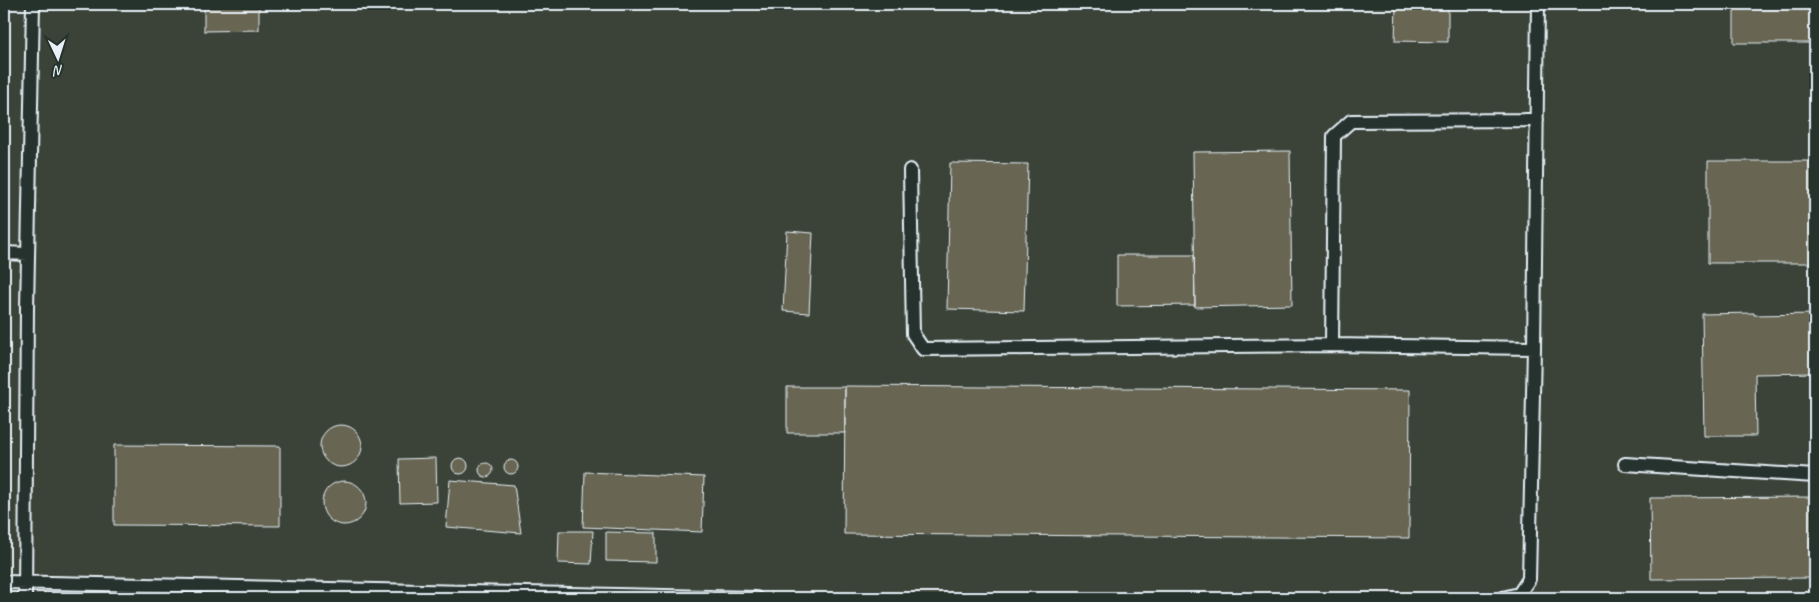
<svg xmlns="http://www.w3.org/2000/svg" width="1819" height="602" viewBox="0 0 1819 602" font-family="Caveat,sans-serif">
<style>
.built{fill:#3a4238}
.building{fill:#676652;stroke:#e8f1f8}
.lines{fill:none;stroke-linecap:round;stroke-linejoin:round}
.lane-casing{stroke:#e8f1f8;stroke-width:16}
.lane{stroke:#26332d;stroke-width:12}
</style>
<rect width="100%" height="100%" fill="#26332d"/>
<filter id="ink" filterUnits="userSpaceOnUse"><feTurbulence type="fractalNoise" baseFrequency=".02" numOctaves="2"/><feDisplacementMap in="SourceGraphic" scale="10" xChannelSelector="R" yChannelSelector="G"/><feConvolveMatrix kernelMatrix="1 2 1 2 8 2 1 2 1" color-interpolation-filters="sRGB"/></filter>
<g filter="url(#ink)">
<path class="built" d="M 4,4 L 1815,4 L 1815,598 L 4,598 Z"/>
<path class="building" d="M 204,4 L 259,4 L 259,30 L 204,31 Z
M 1396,4 L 1448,4 L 1448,42 L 1395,41 Z
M 1734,4 L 1815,4 L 1815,43 L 1734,43 Z
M 1290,151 L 1292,305 L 1195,307 L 1193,152 Z
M 1708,161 L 1815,161 L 1815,263 L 1708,263 Z
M 950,163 L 1028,164 L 1024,311 L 947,309 Z
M 787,231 L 813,233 L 809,313 L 783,311 Z
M 1117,255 L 1194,255 L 1195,305 L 1117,306 Z
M 1754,313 L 1754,315 L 1815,314 L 1815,373 L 1755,374 L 1756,436 L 1704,436 L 1702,314 Z
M 845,386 L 1410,390 L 1409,538 L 844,534 Z
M 787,387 L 845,387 L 845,433 L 787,433 Z
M320 446a21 21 0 1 1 42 0a21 21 0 1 1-42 0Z
M 114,445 L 280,446 L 280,526 L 114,525 Z
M 436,458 L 437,502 L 400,503 L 399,459 Z
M452 466a8 8 0 1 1 16 0a8 8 0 1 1-16 0Z
M504 467a7 7 0 1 1 14 0a7 7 0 1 1-14 0Z
M479 470a7 7 0 1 1 14 0a7 7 0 1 1-14 0Z
M 585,472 L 704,477 L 702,532 L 583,527 Z
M 450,480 L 514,485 L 521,533 L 446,527 Z
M322 503a22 22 0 1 1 44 0a22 22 0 1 1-44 0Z
M 1815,497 L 1815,578 L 1651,579 L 1650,498 Z
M 559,531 L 593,531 L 591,564 L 558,563 Z
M 606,532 L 656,533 L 656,562 L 606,561 Z"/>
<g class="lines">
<defs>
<path id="lane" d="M 910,170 L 913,334 L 923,349 L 1332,345 L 1534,348
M 4,253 L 28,254
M 1332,345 L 1334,136 L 1351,121 L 1537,120
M 1625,464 L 1815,476
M 4,582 L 756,598
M 25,598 L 27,308 L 33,4
M 1503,598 L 1519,594 L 1529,579 L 1534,348 L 1538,4"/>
</defs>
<use href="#lane" class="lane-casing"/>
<use href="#lane" class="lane"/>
</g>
</g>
<rect width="1819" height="602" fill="none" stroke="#26332d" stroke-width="20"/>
<rect x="10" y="10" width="1799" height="582" fill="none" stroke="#e8f1f8" stroke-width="2" filter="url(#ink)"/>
<g transform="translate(58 58) rotate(176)" stroke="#26332d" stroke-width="4" paint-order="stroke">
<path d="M0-4L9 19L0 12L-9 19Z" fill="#e8f1f8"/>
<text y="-8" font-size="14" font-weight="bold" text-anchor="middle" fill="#e8f1f8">N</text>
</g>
</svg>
